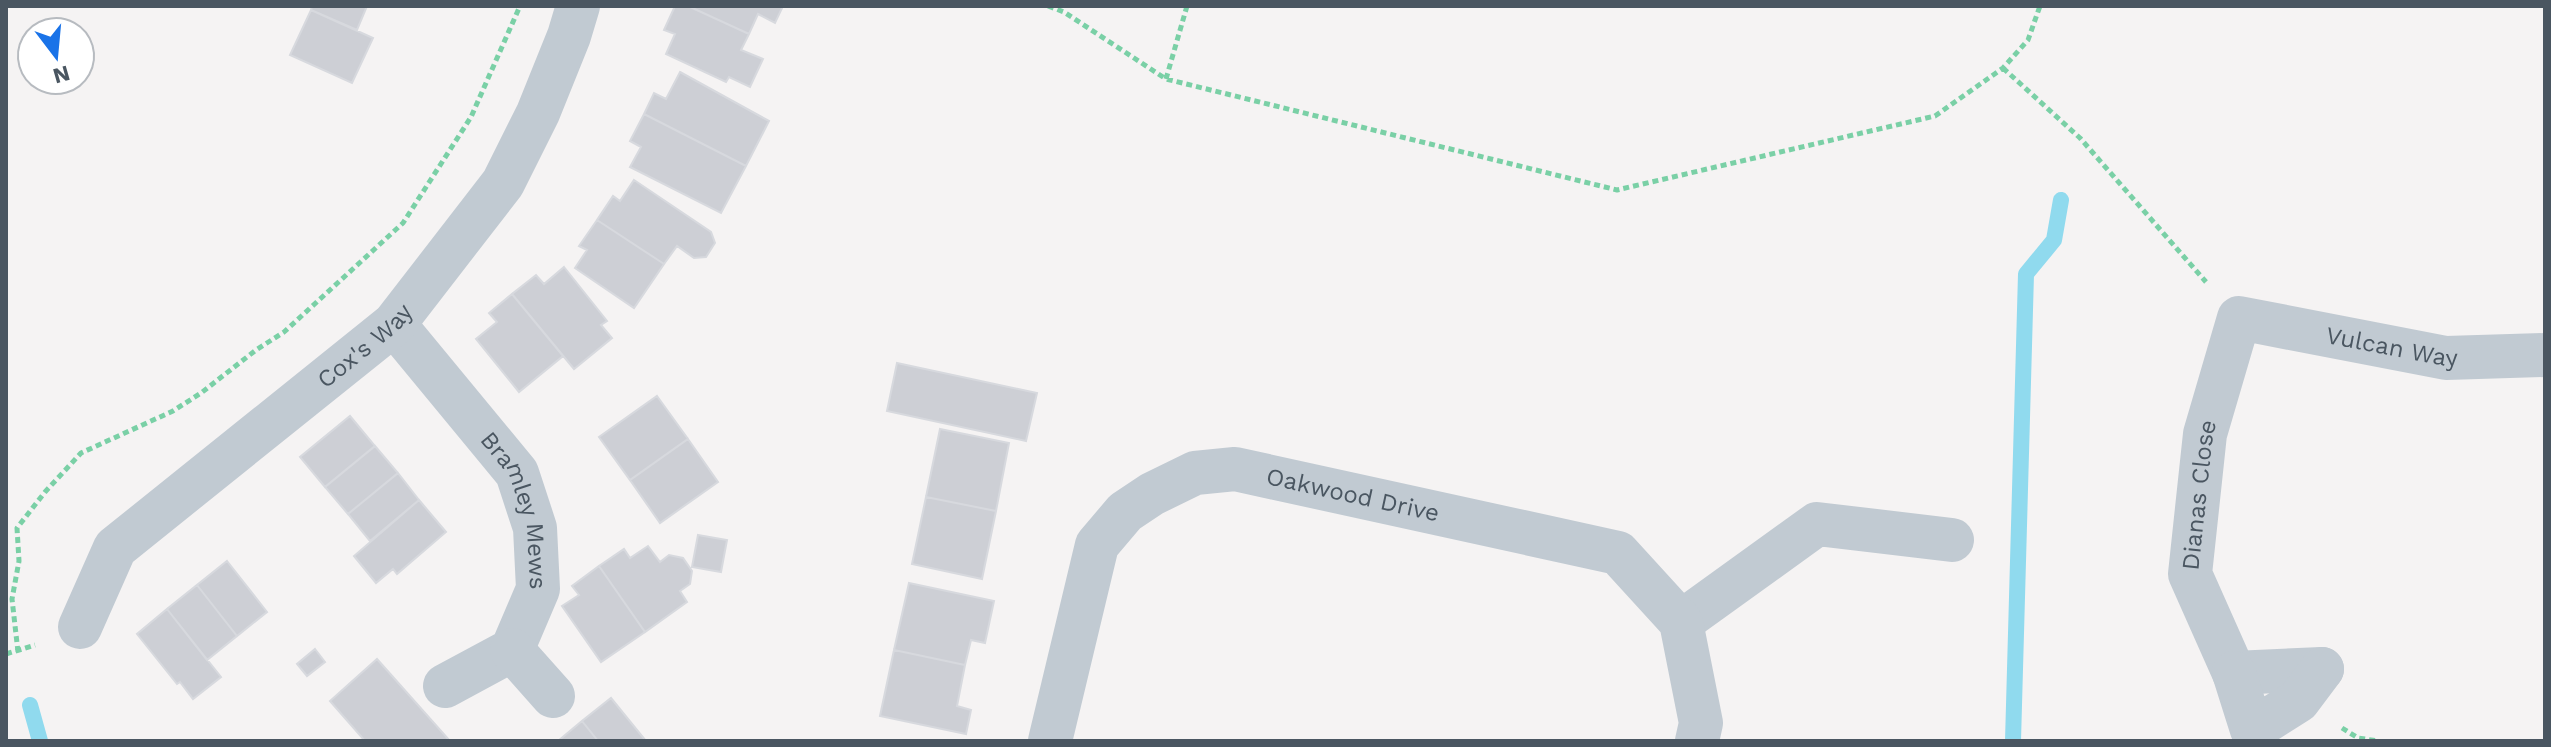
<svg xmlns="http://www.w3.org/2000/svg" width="2551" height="747" viewBox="0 0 2551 747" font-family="'Work Sans',sans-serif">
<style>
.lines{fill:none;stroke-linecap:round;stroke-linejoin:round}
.stream{stroke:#90daee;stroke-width:16}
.building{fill:#cdcfd5;stroke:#d7d9de;stroke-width:2}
.path{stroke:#7ad0a6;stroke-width:5;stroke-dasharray:6 4;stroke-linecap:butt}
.minor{stroke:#c1cad2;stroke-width:44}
.labels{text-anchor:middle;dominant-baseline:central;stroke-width:6;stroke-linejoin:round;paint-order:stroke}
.street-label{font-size:24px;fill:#4a5661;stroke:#fff}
</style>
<rect width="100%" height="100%" fill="#f5f3f3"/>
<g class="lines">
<path class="stream" d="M 30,705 L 40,741
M 2013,741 L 2026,274 L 2054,240 L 2061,200"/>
</g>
<path class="building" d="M 312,6 L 367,6 L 357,30 L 311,10 Z
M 675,6 L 688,6 L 749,34 L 741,50 L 763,59 L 750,87 L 729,77 L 726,82 L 666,54 L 675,34 L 664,30 Z
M 688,6 L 783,6 L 775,23 L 758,14 L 749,34 Z
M 311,10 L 373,38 L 352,83 L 290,55 Z
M 680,72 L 769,121 L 746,166 L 644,114 L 654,93 L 666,99 Z
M 644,114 L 746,166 L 721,213 L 630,167 L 641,147 L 630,141 Z
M 634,180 L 711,232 L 715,243 L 706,257 L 694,258 L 677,246 L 664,264 L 597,220 L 613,196 L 620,201 Z
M 597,220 L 664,264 L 634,308 L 575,268 L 587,250 L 579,246 Z
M 564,267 L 607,321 L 601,325 L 612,338 L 574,369 L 512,294 L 536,275 L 544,284 Z
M 512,294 L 563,356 L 519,392 L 476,339 L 497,322 L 489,313 Z
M 897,363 L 1037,393 L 1026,441 L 887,411 Z
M 657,396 L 688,439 L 630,480 L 599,437 Z
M 350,416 L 375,446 L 325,487 L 300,457 Z
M 940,429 L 1009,443 L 996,511 L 926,497 Z
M 688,439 L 718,482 L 660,523 L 630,480 Z
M 375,446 L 398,473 L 348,514 L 325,487 Z
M 398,473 L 419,500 L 370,541 L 348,514 Z
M 926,497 L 996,511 L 982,579 L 912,564 Z
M 419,500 L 446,532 L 397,574 L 393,569 L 376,583 L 354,556 Z
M 698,535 L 727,540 L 721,572 L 692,567 Z
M 648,546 L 660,562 L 669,555 L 683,558 L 692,571 L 690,584 L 680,591 L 687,602 L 645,632 L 599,566 L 624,549 L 630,558 Z
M 227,561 L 267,612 L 237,636 L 197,585 Z
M 599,566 L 645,632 L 601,662 L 562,606 L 579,595 L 572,586 Z
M 909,583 L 994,601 L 985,643 L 971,640 L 965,665 L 894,650 Z
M 197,585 L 237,636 L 207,660 L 167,609 Z
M 167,609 L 221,677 L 193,699 L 180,682 L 177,684 L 137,634 Z
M 315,649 L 325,662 L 307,676 L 297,664 Z
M 894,650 L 965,665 L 957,706 L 971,710 L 966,734 L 880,716 Z
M 377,659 L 450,741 L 365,741 L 330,701 Z
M 611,698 L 646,741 L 598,741 L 582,721 Z
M 582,721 L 598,741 L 558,741 Z"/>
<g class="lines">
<path class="path" d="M 1048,6 L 1064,12 L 1166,79 L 1617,190 L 1935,116 L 2003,68 L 2028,40 L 2040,6
M 2003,68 L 2080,138 L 2206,282
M 1166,79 L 1187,6
M 18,652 L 12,599 L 19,561 L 17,528 L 45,492 L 81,453 L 173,411 L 201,393 L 256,350 L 284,332 L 403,223 L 471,117 L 520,6
M 6,654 L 35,645
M 2342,728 L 2358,738 L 2378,741"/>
<g class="minor">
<path id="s1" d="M 394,324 L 517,473 L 535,528 L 538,589 L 512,650 L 445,686"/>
<path d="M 1681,622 L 1817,524 L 1952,540"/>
<path id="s2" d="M 80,627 L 115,548 L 394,324 L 503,183 L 538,113 L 569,36 L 578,6"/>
<path d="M 512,650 L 553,696"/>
<path id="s3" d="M 2322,669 L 2234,673 L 2190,574 L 2205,434 L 2239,318 L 2446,358 L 2545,355"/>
<path d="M 2234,673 L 2252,730 L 2298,701 L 2322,669"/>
<path id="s4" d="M 1050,741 L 1097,545 L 1125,512 L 1152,494 L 1195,473 L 1235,469 L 1618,553 L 1681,622 L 1701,723 L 1697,741"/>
</g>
</g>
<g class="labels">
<g class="street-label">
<text stroke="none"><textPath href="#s2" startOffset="408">Cox's Way</textPath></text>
<text stroke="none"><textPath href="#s3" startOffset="614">Vulcan Way</textPath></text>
<text stroke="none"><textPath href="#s3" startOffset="276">Dianas Close</textPath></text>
<text stroke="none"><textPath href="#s4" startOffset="486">Oakwood Drive</textPath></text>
<text stroke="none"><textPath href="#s1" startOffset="228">Bramley Mews</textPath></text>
</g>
</g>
<rect width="2551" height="747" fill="none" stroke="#4a5661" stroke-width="16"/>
<g transform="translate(56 56) rotate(164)"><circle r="38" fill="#ffffff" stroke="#b7bbc0" stroke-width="2"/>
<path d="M0-6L14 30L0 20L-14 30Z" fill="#1a73e8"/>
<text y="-12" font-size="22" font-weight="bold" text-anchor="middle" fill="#4a5661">N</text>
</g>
</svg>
